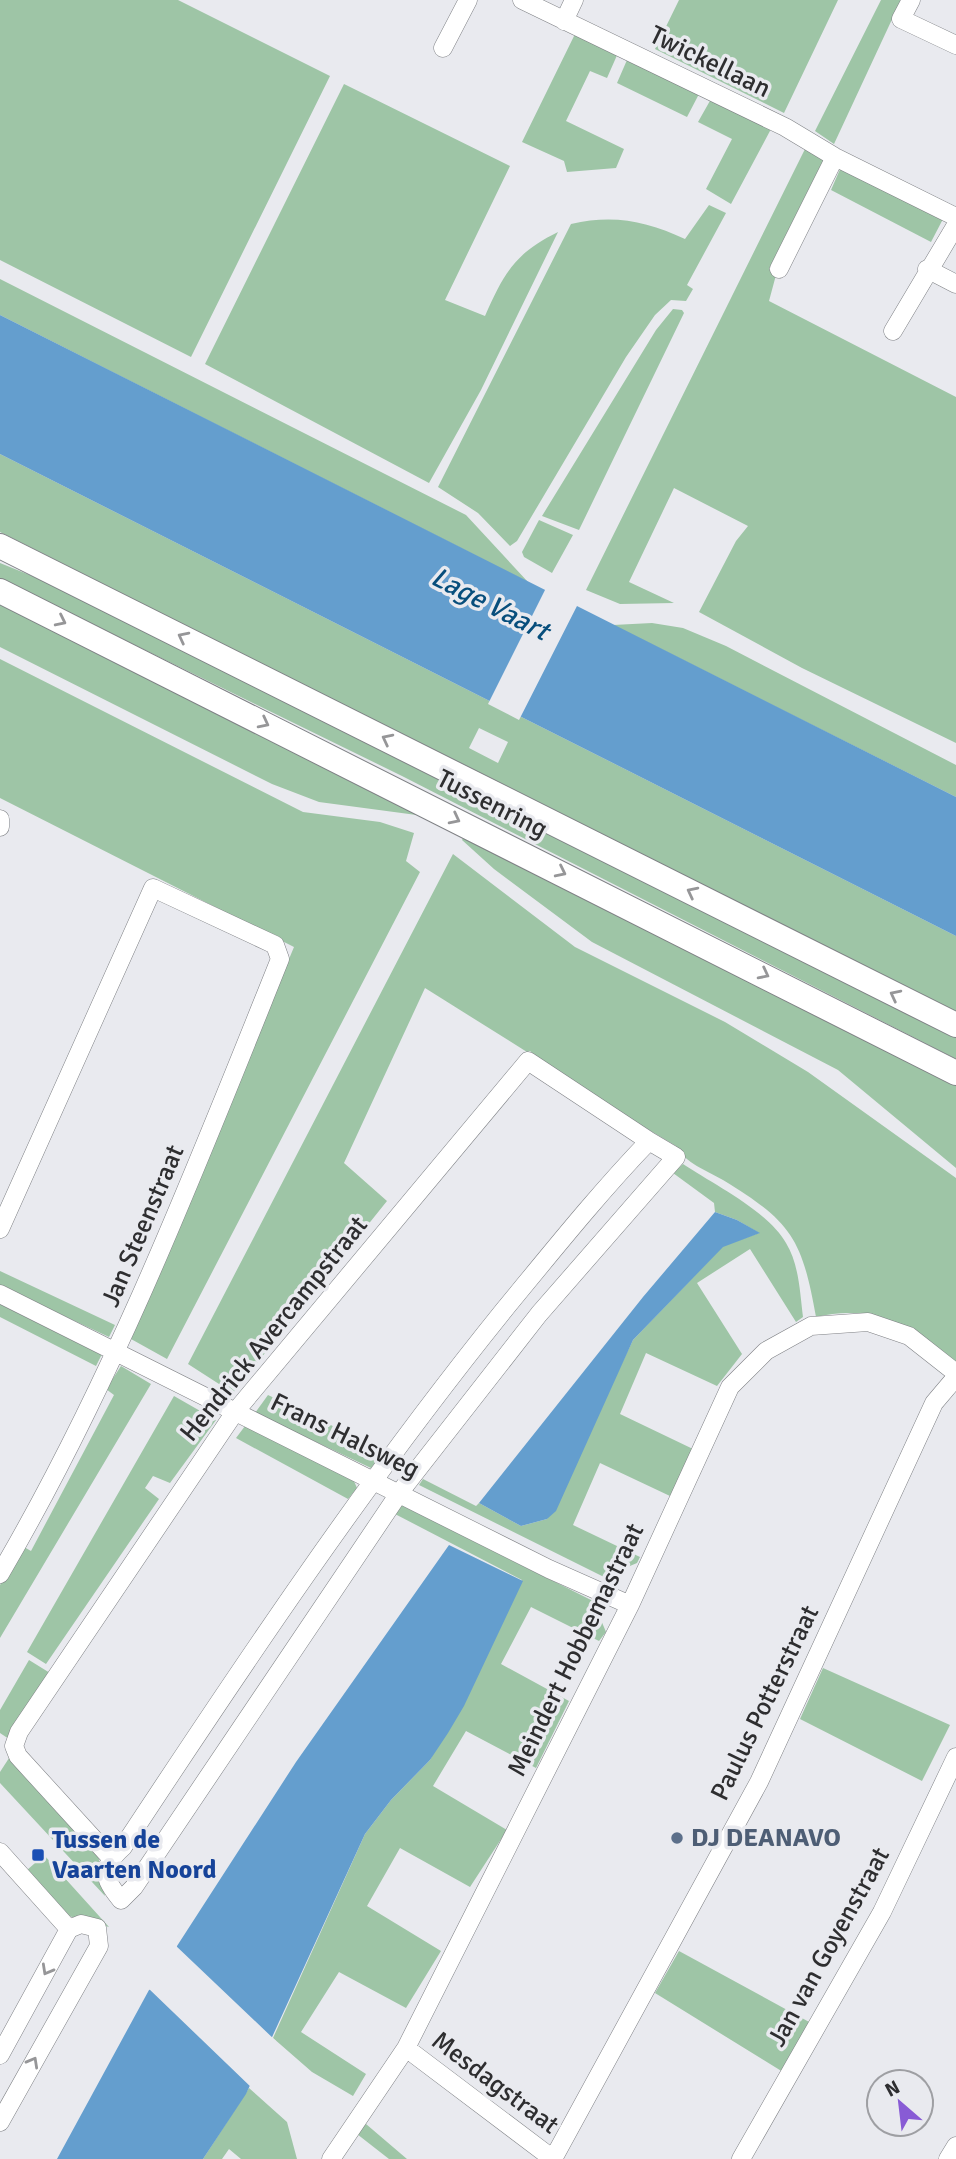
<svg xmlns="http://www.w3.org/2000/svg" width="956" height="2159" viewBox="0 0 956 2159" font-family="Signika,sans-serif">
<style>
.green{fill:#9ec5a6;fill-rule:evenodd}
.water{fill:#649ece}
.pier{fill:#e9eaef}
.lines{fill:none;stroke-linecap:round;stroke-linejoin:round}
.minor-casing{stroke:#7f8185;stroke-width:19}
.highway-casing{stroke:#7f8185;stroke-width:26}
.minor{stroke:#fff;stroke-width:18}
.highway{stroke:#fff;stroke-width:24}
.oneway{stroke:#969698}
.service-dot{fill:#5c6f8a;stroke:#e9eaef;stroke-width:2.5}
.transit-dot{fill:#1a4fb4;stroke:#e9eaef;stroke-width:2.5}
.labels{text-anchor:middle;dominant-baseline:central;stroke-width:7;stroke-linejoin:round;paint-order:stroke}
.street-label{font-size:26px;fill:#2e2e30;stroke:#e9eaef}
.service-label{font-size:26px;font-weight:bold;fill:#4e5e75;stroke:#e9eaef;text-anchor:start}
.transit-label{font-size:26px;font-weight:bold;fill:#164399;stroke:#e9eaef;text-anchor:start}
.water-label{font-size:28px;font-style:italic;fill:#074e7c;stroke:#e9eaef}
</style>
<rect width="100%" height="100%" fill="#e9eaef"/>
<path class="green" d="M 0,0 L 178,0 L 330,76 L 191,357 L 0,260 Z
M 679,0 L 838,0 L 784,113 L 655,49 Z
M 881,0 L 901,0 L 834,144 L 815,131 Z
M 576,32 L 618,53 L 607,78 L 590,71 L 566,121 L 624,149 L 616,168 L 567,172 L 564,161 L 522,142 Z
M 627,60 L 699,94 L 687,117 L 617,83 Z
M 344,84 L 510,166 L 445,300 L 485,316 C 504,273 515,253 558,232 L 481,390 L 429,483 L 205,364 Z
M 711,99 L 771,129 L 731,204 L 706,189 L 732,139 L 698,122 Z
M 805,149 L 825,159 L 769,269 L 776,275 L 769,301 L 956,397 L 956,743 L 802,668 L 699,612 L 736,541 L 748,526 L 674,488 L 629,582 L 674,603 L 620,604 L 586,590 Z
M 841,167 L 943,219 L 931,242 L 831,190 Z
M 709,205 L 726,213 L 687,285 L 693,289 L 686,301 L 671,300 L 655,315 L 626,357 L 517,541 L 510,546 L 478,513 L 438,487 L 571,224 C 613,214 647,221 685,239 Z
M 0,279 L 466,515 L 528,582 L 0,315 Z
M 673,309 L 682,310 L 684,313 L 579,530 L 542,516 L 656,330 Z
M 0,454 L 956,936 L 956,1014 L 0,532 ZM 479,728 L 508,742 L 498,763 L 469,748 Z
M 539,520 L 573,535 L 552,573 L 524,557 L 522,552 Z
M 0,563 L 99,603 L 956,1037 L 956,1059 L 402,776 L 0,579 Z
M 0,604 L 424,816 L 319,802 L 272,784 L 0,647 Z
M 652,623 L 683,628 L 726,646 L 956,765 L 956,797 L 613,625 Z
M 0,659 L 303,812 L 380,822 L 414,833 L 406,861 L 420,872 L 167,1359 L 131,1339 L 294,947 L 0,798 Z
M 464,836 L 956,1081 L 956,1168 L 838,1070 L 592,942 L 494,869 L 462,840 Z
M 453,854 L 575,947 L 725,1022 L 808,1072 L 956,1178 L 956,1367 C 910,1331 879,1302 816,1317 C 802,1239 792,1222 723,1180 C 706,1170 686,1164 676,1146 L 555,1074 L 530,1051 L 527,1052 L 425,988 L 344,1163 L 387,1201 L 233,1393 L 188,1364 Z
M 683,1164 C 713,1184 768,1211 786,1243 C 799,1264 800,1293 803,1317 L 796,1322 L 750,1249 L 697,1283 L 742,1354 L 717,1386 L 646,1353 L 620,1414 L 693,1449 L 670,1496 L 600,1463 L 573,1525 L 640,1557 L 637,1563 L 604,1577 L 419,1485 L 423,1479 L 476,1506 L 479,1503 L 521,1526 L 547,1519 L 633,1340 L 723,1246 L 759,1233 L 737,1220 L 715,1212 L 714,1203 L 673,1173 Z
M 0,1271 L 115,1325 L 109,1337 L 0,1286 Z
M 0,1301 L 103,1352 L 96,1366 L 0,1317 Z
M 121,1366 L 151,1384 L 0,1638 L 0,1585 L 24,1547 L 31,1551 L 114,1395 L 106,1389 Z
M 268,1395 L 385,1451 L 371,1468 L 255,1413 Z
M 174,1396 L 216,1420 L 170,1483 L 153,1476 L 145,1488 L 159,1499 L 46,1664 L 27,1652 Z
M 245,1426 L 353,1479 L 357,1488 L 348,1499 L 236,1438 Z
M 402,1505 L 593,1601 L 606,1632 L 599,1641 L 531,1607 L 501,1664 L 569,1701 L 536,1768 L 466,1731 L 433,1786 L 507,1830 L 470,1887 L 400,1848 L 367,1906 L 441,1951 L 406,2008 L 339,1972 L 301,2032 L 366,2074 L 353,2096 L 312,2072 L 273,2038 L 365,1834 L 391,1800 L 430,1760 L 522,1580 L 395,1514 Z
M 29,1660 L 50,1673 L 9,1739 L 0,1733 L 0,1710 Z
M 823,1668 L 950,1725 L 922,1781 L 800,1719 Z
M 11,1755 L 98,1854 L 105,1896 L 0,1783 L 0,1772 Z
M 44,1855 L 109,1927 L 65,1915 L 26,1871 Z
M 679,1951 L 811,2023 L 783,2072 L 655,1993 Z
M 249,2088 L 287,2122 L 297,2159 L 241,2159 L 229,2149 L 222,2159 L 203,2159 Z
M 366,2124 L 407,2159 L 389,2159 L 357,2134 Z"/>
<path class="water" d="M 0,315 L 956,797 L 956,936 L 0,454 Z
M 715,1212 L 737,1220 L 760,1233 L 723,1247 L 633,1340 L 556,1511 L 547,1519 L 521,1526 L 479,1503 L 643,1297 Z
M 449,1545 L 523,1581 L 464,1706 L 448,1733 L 430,1760 L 391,1800 L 365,1834 L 246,2094 L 203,2159 L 57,2159 L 149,1990 C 168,1981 173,1966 177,1946 L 296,1762 Z"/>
<path class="pier" d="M 546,588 L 578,604 L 519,720 L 488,704 Z
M 174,1944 L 276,2041 L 253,2089 L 147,1987 L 159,1981 L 170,1963 Z"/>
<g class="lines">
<defs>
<path id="minor" d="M 522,0 L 785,127 L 835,157 L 956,217
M 911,0 L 901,19 L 956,45
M 564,21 L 574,0
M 443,48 L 468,0
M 779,269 L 835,157
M 927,269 L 956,284
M 893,331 L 956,225
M 0,819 L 0,827
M 649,1141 L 676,1157 L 539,1314 L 400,1492 L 134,1887 L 121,1900 C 102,1877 101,1867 123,1847 C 244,1663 366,1481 504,1310 C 551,1253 598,1194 649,1141 Z
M 0,1229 L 153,888 L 275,945 L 280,959 C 196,1168 114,1379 0,1574
M 0,1294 L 549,1569 L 630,1605
M 0,1852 L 69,1929
M 111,1858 L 18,1756 L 14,1746 L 19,1732 L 235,1412 L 528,1061 L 649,1141
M 406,2048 L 553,2159
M 0,2055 L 69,1929 L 81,1924 L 97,1928 L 99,1946 L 0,2122
M 331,2159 L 406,2048 L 630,1605 L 730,1387 L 766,1351 L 811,1326 L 868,1322 L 909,1336 L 956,1373
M 553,2159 L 759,1782 L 934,1403 L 956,1377
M 741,2159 L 882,1912 L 956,1757
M 948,2159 L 956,2146"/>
<path id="highway" d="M 0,546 L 956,1025
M 0,591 L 956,1073"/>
</defs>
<use href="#minor" class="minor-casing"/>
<use href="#highway" class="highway-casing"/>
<use href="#minor" class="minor"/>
<use href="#highway" class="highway"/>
</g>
<defs><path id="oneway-chevron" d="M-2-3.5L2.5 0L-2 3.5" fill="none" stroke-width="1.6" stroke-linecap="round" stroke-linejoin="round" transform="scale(1.75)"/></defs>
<g class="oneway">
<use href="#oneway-chevron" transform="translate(61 621) rotate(26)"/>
<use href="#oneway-chevron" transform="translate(183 637) rotate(-153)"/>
<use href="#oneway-chevron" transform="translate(264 723) rotate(27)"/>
<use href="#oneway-chevron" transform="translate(387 739) rotate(-153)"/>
<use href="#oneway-chevron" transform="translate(455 819) rotate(27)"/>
<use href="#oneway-chevron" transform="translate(561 872) rotate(26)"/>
<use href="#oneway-chevron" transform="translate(692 892) rotate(-153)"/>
<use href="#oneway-chevron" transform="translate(764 974) rotate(27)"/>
<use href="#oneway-chevron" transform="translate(895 995) rotate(-153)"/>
<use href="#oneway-chevron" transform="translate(47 1970) rotate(119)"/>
<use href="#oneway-chevron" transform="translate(33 2062) rotate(-61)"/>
</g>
<circle class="service-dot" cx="677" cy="1838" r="7"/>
<rect class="transit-dot" x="31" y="1848" width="14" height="14" rx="3.5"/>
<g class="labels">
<g class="street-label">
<text transform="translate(710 62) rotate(26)">Twickellaan</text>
<text transform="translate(492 804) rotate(27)">Tussenring</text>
<text transform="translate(143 1226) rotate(-67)">Jan Steenstraat</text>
<text transform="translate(274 1329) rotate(-51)">Hendrick Avercampstraat</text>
<text transform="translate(345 1436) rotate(26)">Frans Halsweg</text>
<text transform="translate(576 1650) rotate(-64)">Meindert Hobbemastraat</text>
<text transform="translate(765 1703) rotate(-64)">Paulus Potterstraat</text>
<text transform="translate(829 1947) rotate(-61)">Jan van Goyenstraat</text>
<text transform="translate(495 2083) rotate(37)">Mesdagstraat</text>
</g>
<g class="service-label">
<text x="691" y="1838">DJ DEANAVO</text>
</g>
<g class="transit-label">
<text x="52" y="1840">Tussen de<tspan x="52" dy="30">Vaarten Noord</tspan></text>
</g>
<g class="water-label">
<text transform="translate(490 604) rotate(27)">Lage Vaart</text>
</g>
</g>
<g transform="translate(900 2103) rotate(332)"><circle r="33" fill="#e9eaef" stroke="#9e9fa3" stroke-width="2"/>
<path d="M0-5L12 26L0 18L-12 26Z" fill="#885bd5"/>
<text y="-10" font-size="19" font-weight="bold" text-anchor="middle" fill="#2e2e30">N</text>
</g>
</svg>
